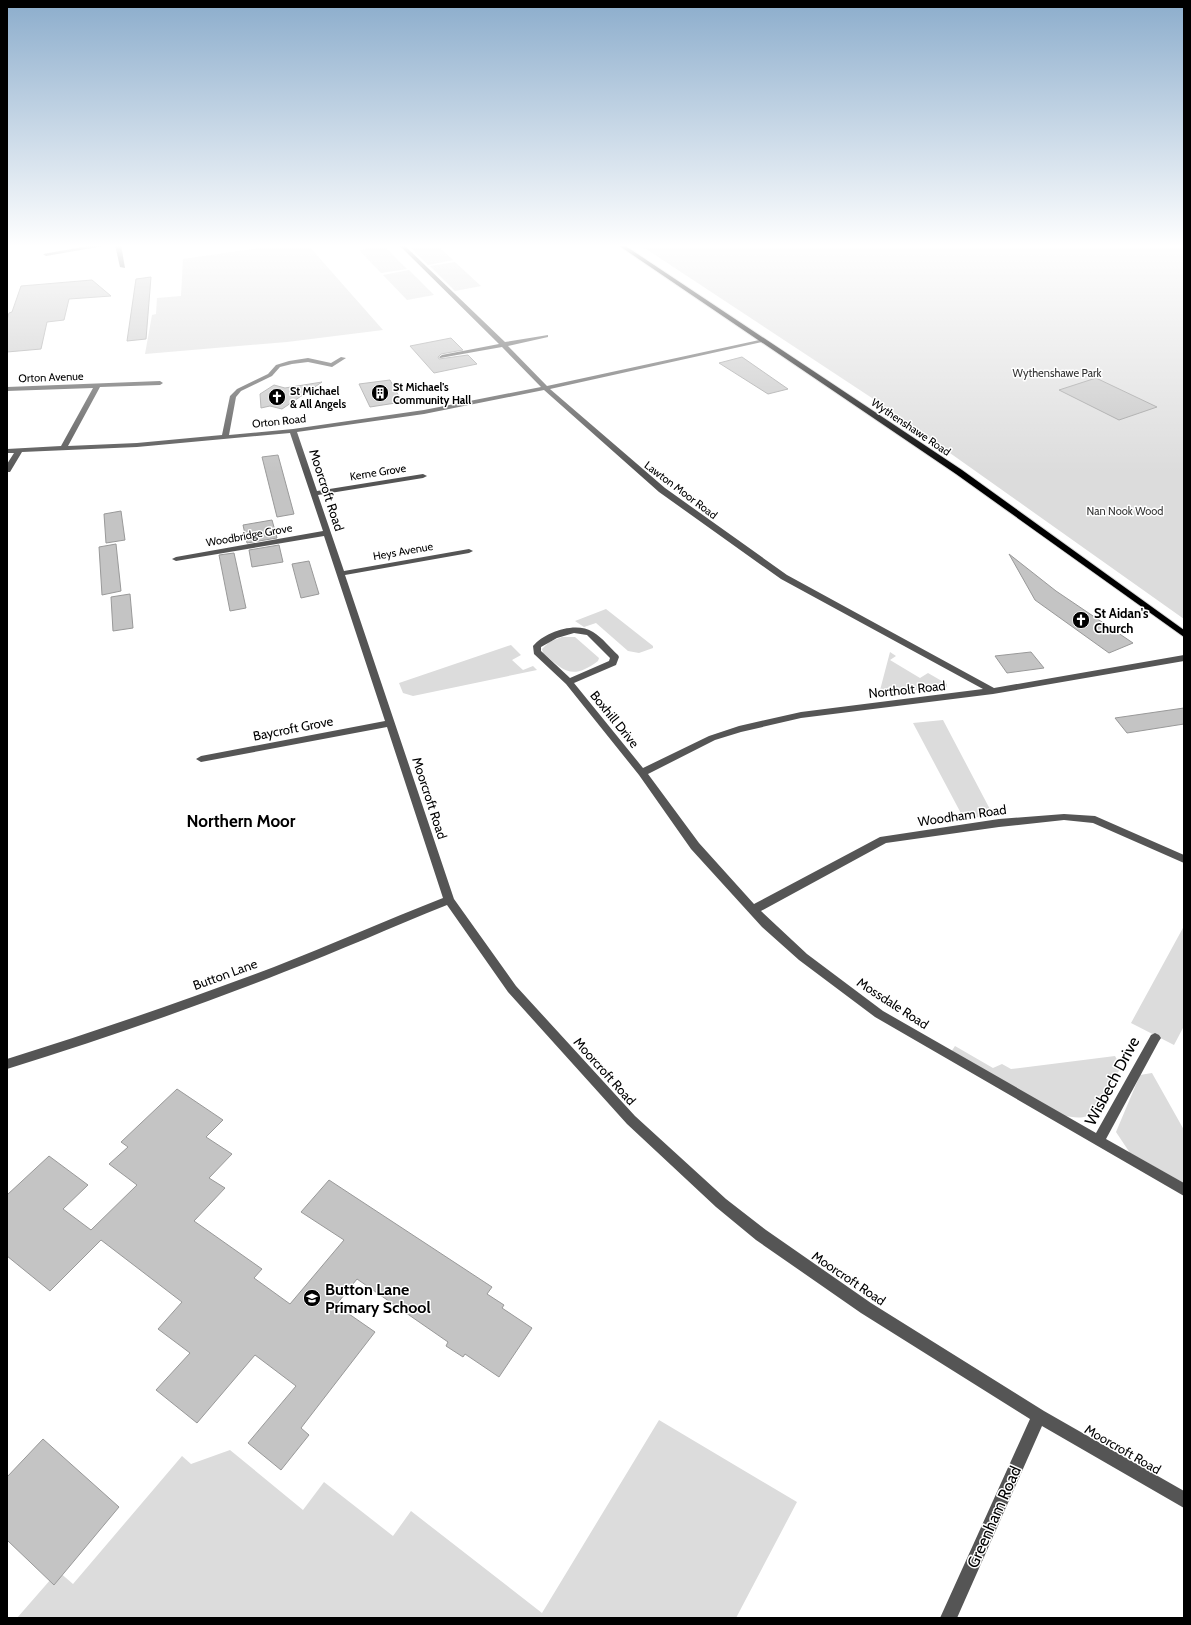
<svg xmlns="http://www.w3.org/2000/svg" width="1191" height="1625" viewBox="0 0 1191 1625" font-family="Cabin,sans-serif">
<style>
.green{fill:#dcdcdc}
.building{fill:#c4c4c4;stroke:#999}
.lines{fill:none;stroke-linecap:round;stroke-linejoin:round}
.major-casing{stroke:#dbdbdb;stroke-width:2}
.minor{fill:#555;fill-rule:evenodd}
.major{fill:#000;fill-rule:evenodd}
.labels{text-anchor:middle;dominant-baseline:central;stroke-width:3;stroke-linejoin:round;paint-order:stroke}
.far-park-label{font-size:11px;fill:#333;stroke:#fff}
.far-street-label{font-size:11px;fill:#000;stroke:#fff}
.far-poi-label{font-size:11px;font-weight:bold;fill:#000;stroke:#fff;text-anchor:start}
.street-label{font-size:13px;fill:#000;stroke:#fff}
.poi-label{font-size:13px;font-weight:bold;fill:#000;stroke:#fff;text-anchor:start}
.near-street-label{font-size:16px;fill:#000;stroke:#fff}
.near-poi-label{font-size:16px;font-weight:bold;fill:#000;stroke:#fff;text-anchor:start}
.district-label{font-size:17px;font-weight:bold;fill:#000;stroke:#fff}
</style>
<rect width="100%" height="100%" fill="#fff"/>
<path class="green" d="M 281,245 L 308,245 L 383,330 L 287,342 L 145,354 L 152,315 L 156,314 L 157,298 L 181,296 L 183,259 Z
M 408,245 L 437,245 L 453,260 L 428,265 Z
M 640,245 L 1184,245 L 1184,619 L 878,402 Z
M 384,246 L 407,269 L 381,273 L 359,250 Z
M 455,262 L 481,286 L 455,291 L 430,266 Z
M 409,270 L 434,295 L 407,300 L 383,275 Z
M 606,609 L 653,646 L 653,648 L 639,653 L 628,651 L 596,623 L 584,627 L 575,621 Z
M 562,637 L 575,637 L 599,658 L 598,661 C 572,680 565,672 543,653 L 542,649 L 549,642 Z
M 511,645 L 521,655 L 512,660 L 523,670 L 533,666 L 537,670 L 413,696 L 403,693 L 399,683 Z
M 890,652 L 896,656 L 890,660 L 920,678 L 928,673 L 947,684 L 947,687 L 879,694 Z
M 943,720 L 993,815 L 964,819 L 913,723 Z
M 1184,926 L 1184,1026 L 1174,1045 L 1131,1023 Z
M 955,1046 L 993,1068 L 1002,1064 L 1011,1069 L 1115,1056 L 1121,1067 C 1114,1079 1099,1111 1087,1116 C 1079,1119 1071,1117 1062,1115 L 951,1052 Z
M 1152,1073 L 1184,1130 L 1184,1183 L 1130,1153 L 1116,1132 L 1140,1075 Z
M 659,1420 L 797,1502 L 736,1618 L 17,1618 L 58,1571 L 73,1584 L 182,1456 L 191,1464 L 230,1450 L 303,1510 L 324,1482 L 393,1536 L 411,1511 L 542,1613 Z"/>
<path class="building" d="M 151,277 L 146,339 L 127,341 L 136,279 Z
M 92,280 L 111,296 L 69,299 L 64,320 L 47,322 L 41,349 L 7,352 L 7,320 L 9,313 L 12,312 L 21,286 Z
M 451,338 L 463,350 L 441,354 L 438,357 L 439,359 L 468,355 L 477,364 L 434,373 L 410,346 Z
M 742,357 L 788,389 L 768,394 L 719,363 Z
M 1096,378 L 1157,407 L 1119,420 L 1059,390 Z
M 390,380 L 402,402 L 370,407 L 359,384 Z
M 322,382 L 282,409 L 270,406 L 261,408 L 260,394 L 274,385 L 285,388 Z
M 278,455 L 294,514 L 277,517 L 262,457 Z
M 121,511 L 125,540 L 106,543 L 104,514 Z
M 272,520 L 277,538 L 247,543 L 243,525 Z
M 116,544 L 121,591 L 102,595 L 99,547 Z
M 279,545 L 283,562 L 252,567 L 249,550 Z
M 234,553 L 246,608 L 230,611 L 219,555 Z
M 1009,554 L 1056,591 L 1133,643 L 1109,653 L 1035,600 Z
M 309,561 L 319,594 L 301,598 L 292,564 Z
M 130,594 L 133,628 L 113,631 L 111,597 Z
M 1031,652 L 1044,668 L 1007,673 L 995,656 Z
M 1184,708 L 1184,724 L 1127,733 L 1115,718 Z
M 177,1089 L 223,1120 L 206,1137 L 232,1154 L 209,1178 L 225,1188 L 194,1221 L 262,1269 L 254,1278 L 290,1304 L 344,1240 L 301,1212 L 329,1180 L 492,1287 L 487,1294 L 504,1305 L 502,1308 L 532,1328 L 499,1377 L 465,1354 L 463,1357 L 446,1346 L 448,1342 L 357,1279 L 336,1305 L 375,1332 L 301,1428 L 309,1435 L 281,1470 L 248,1443 L 296,1386 L 255,1355 L 197,1423 L 156,1390 L 190,1353 L 158,1329 L 182,1302 L 101,1240 L 50,1291 L 7,1256 L 7,1195 L 49,1156 L 88,1185 L 63,1209 L 91,1230 L 137,1185 L 109,1164 L 128,1147 L 121,1142 Z
M 43,1439 L 119,1507 L 54,1585 L 7,1540 L 7,1477 Z"/>
<g class="lines">
<defs>
<path id="major" d="M 618,245 L 624,245 L 962,470 L 1184,630 L 1184,637 L 956,474 Z"/>
</defs>
<use href="#major" class="major-casing"/>
<path class="minor" d="M 94,245 L 109,245 L 46,256 L 43,254 Z
M 115,245 L 121,245 L 125,268 L 120,267 Z
M 399,245 L 404,245 L 505,342 L 548,335 L 548,337 L 508,346 L 547,386 L 764,339 L 765,340 L 762,342 L 550,389 L 665,488 L 787,575 L 994,688 L 1184,655 L 1184,661 L 993,694 L 801,718 L 741,732 L 715,740 L 648,774 L 699,843 L 754,904 L 880,837 L 999,819 L 1064,814 L 1095,816 L 1184,855 L 1184,863 L 1093,823 L 1064,820 L 999,827 L 886,843 L 761,911 L 807,954 L 883,1011 L 1096,1133 L 1151,1035 L 1155,1033 L 1159,1035 L 1161,1038 L 1159,1041 L 1106,1139 L 1184,1183 L 1184,1196 L 875,1017 L 799,960 L 762,927 L 691,849 L 639,775 L 566,684 L 534,654 L 533,646 C 545,632 576,621 593,632 C 603,638 610,648 618,655 L 619,657 L 616,665 L 574,683 L 643,768 L 709,736 L 739,726 L 801,712 L 983,689 L 781,579 L 659,492 L 544,390 L 424,414 L 297,432 L 317,491 L 423,474 L 427,476 L 423,478 L 318,495 L 344,571 L 469,549 L 473,551 L 469,553 L 345,575 L 454,899 L 516,986 L 635,1116 L 726,1199 L 766,1230 L 871,1303 L 1044,1411 L 1184,1491 L 1184,1508 L 1042,1426 L 957,1618 L 940,1618 L 1030,1419 L 861,1313 L 756,1240 L 716,1207 L 627,1124 L 508,992 L 447,905 C 392,927 339,951 284,972 C 193,1008 101,1040 7,1069 L 7,1059 C 97,1031 186,1000 274,967 C 331,945 386,920 443,898 L 387,727 L 201,762 L 196,759 L 201,756 L 385,721 L 324,536 L 176,561 L 172,559 L 176,557 L 323,531 L 290,433 L 137,447 L 22,452 L 10,472 L 7,472 L 7,464 L 14,453 L 7,453 L 7,449 L 61,446 L 93,388 L 7,391 L 7,387 L 160,381 L 163,383 L 160,385 L 100,387 L 68,446 L 137,443 L 222,435 L 230,396 L 237,389 L 268,374 L 276,365 L 289,361 L 308,358 L 331,363 L 341,357 L 346,358 L 332,367 L 308,362 L 292,364 L 280,367 L 272,376 L 241,391 L 236,397 L 229,435 L 293,429 L 424,410 L 541,387 L 502,347 L 440,358 L 439,357 L 442,355 L 499,344 ZM 574,633 L 587,635 L 610,658 L 609,661 L 570,678 L 541,651 L 541,647 L 557,638 Z"/>
<use href="#major" class="major"/>
</g>
<linearGradient id="sky" x2="0" y2="1"><stop stop-color="#8cadcc"/><stop offset="0.52" stop-color="#fff"/><stop offset="1" stop-color="#fff" stop-opacity="0"/></linearGradient>
<rect width="1191" height="473" fill="url(#sky)"/>
<defs>
<symbol id="building-disc" viewBox="-11 -11 22 22"><circle r="9.5" fill="#000" stroke="#fff"/><path d="M-4-6H4V6H1V3H-1V6H-4ZM-2.5-4.3h1.7v1.8h-1.7ZM.8-4.3h1.7v1.8H.8ZM-2.5-1h1.7V.8h-1.7ZM.8-1h1.7V.8H.8Z" fill="#fff"/></symbol>
<symbol id="church-disc" viewBox="-11 -11 22 22"><circle r="9.5" fill="#000" stroke="#fff"/><path d="M-1.2-6h2.4v3.5h3.3v2.4h-3.3V6h-2.4V-.1h-3.3v-2.4h3.3Z" fill="#fff"/></symbol>
<symbol id="school-disc" viewBox="-11 -11 22 22"><circle r="9.5" fill="#000" stroke="#fff"/><path d="M0-5L7-2L0 1L-7-2ZM-4 1L0 2.5L4 1V4Q0 6-4 4Z" fill="#fff"/></symbol>
</defs>
<g fill-rule="evenodd">
<use href="#building-disc" x="370" y="383" width="20" height="20"/>
<use href="#church-disc" x="267" y="387" width="20" height="20"/>
<use href="#church-disc" x="1071" y="610" width="20" height="20"/>
<use href="#school-disc" x="302" y="1288" width="20" height="20"/>
</g>
<g class="labels">
<g class="far-park-label">
<text x="1057" y="373">Wythenshawe Park</text>
<text x="1125" y="511">Nan Nook Wood</text>
</g>
<g class="far-street-label">
<text transform="translate(51 377) rotate(-2)">Orton Avenue</text>
<text transform="translate(279 421) rotate(-6)">Orton Road</text>
<text transform="translate(911 427) rotate(34)">Wythenshawe Road</text>
<text transform="translate(378 472) rotate(-9)">Kerne Grove</text>
<text transform="translate(681 490) rotate(37)">Lawton Moor Road</text>
<text transform="translate(249 535) rotate(-10)">Woodbridge Grove</text>
<text transform="translate(403 551) rotate(-10)">Heys Avenue</text>
</g>
<g class="far-poi-label">
<text x="393" y="387">St Michael's<tspan x="393" dy="13">Community Hall</tspan></text>
<text x="290" y="391">St Michael<tspan x="290" dy="13">&amp; All Angels</tspan></text>
</g>
<g class="street-label">
<text transform="translate(327 490) rotate(72)">Moorcroft Road</text>
<text transform="translate(907 689) rotate(-6)">Northolt Road</text>
<text transform="translate(615 719) rotate(51)">Boxhill Drive</text>
<text transform="translate(293 728) rotate(-11)">Baycroft Grove</text>
<text transform="translate(430 798) rotate(72)">Moorcroft Road</text>
<text transform="translate(962 815) rotate(-8)">Woodham Road</text>
<text transform="translate(225 974) rotate(-20)">Button Lane</text>
<text transform="translate(893 1003) rotate(33)">Mossdale Road</text>
<text transform="translate(605 1071) rotate(48)">Moorcroft Road</text>
<text transform="translate(849 1278) rotate(34)">Moorcroft Road</text>
<text transform="translate(1123 1449) rotate(30)">Moorcroft Road</text>
</g>
<g class="poi-label">
<text x="1094" y="613">St Aidan's<tspan x="1094" dy="15">Church</tspan></text>
</g>
<g class="near-street-label">
<text transform="translate(1112 1081) rotate(-62)">Wisbech Drive</text>
<text transform="translate(994 1517) rotate(-66)">Greenham Road</text>
</g>
<g class="near-poi-label">
<text x="325" y="1289">Button Lane<tspan x="325" dy="18">Primary School</tspan></text>
</g>
<g class="district-label">
<text x="241" y="821">Northern Moor</text>
</g>
</g>
<rect width="1191" height="1625" fill="none" stroke="#000000" stroke-width="16"/>
</svg>
